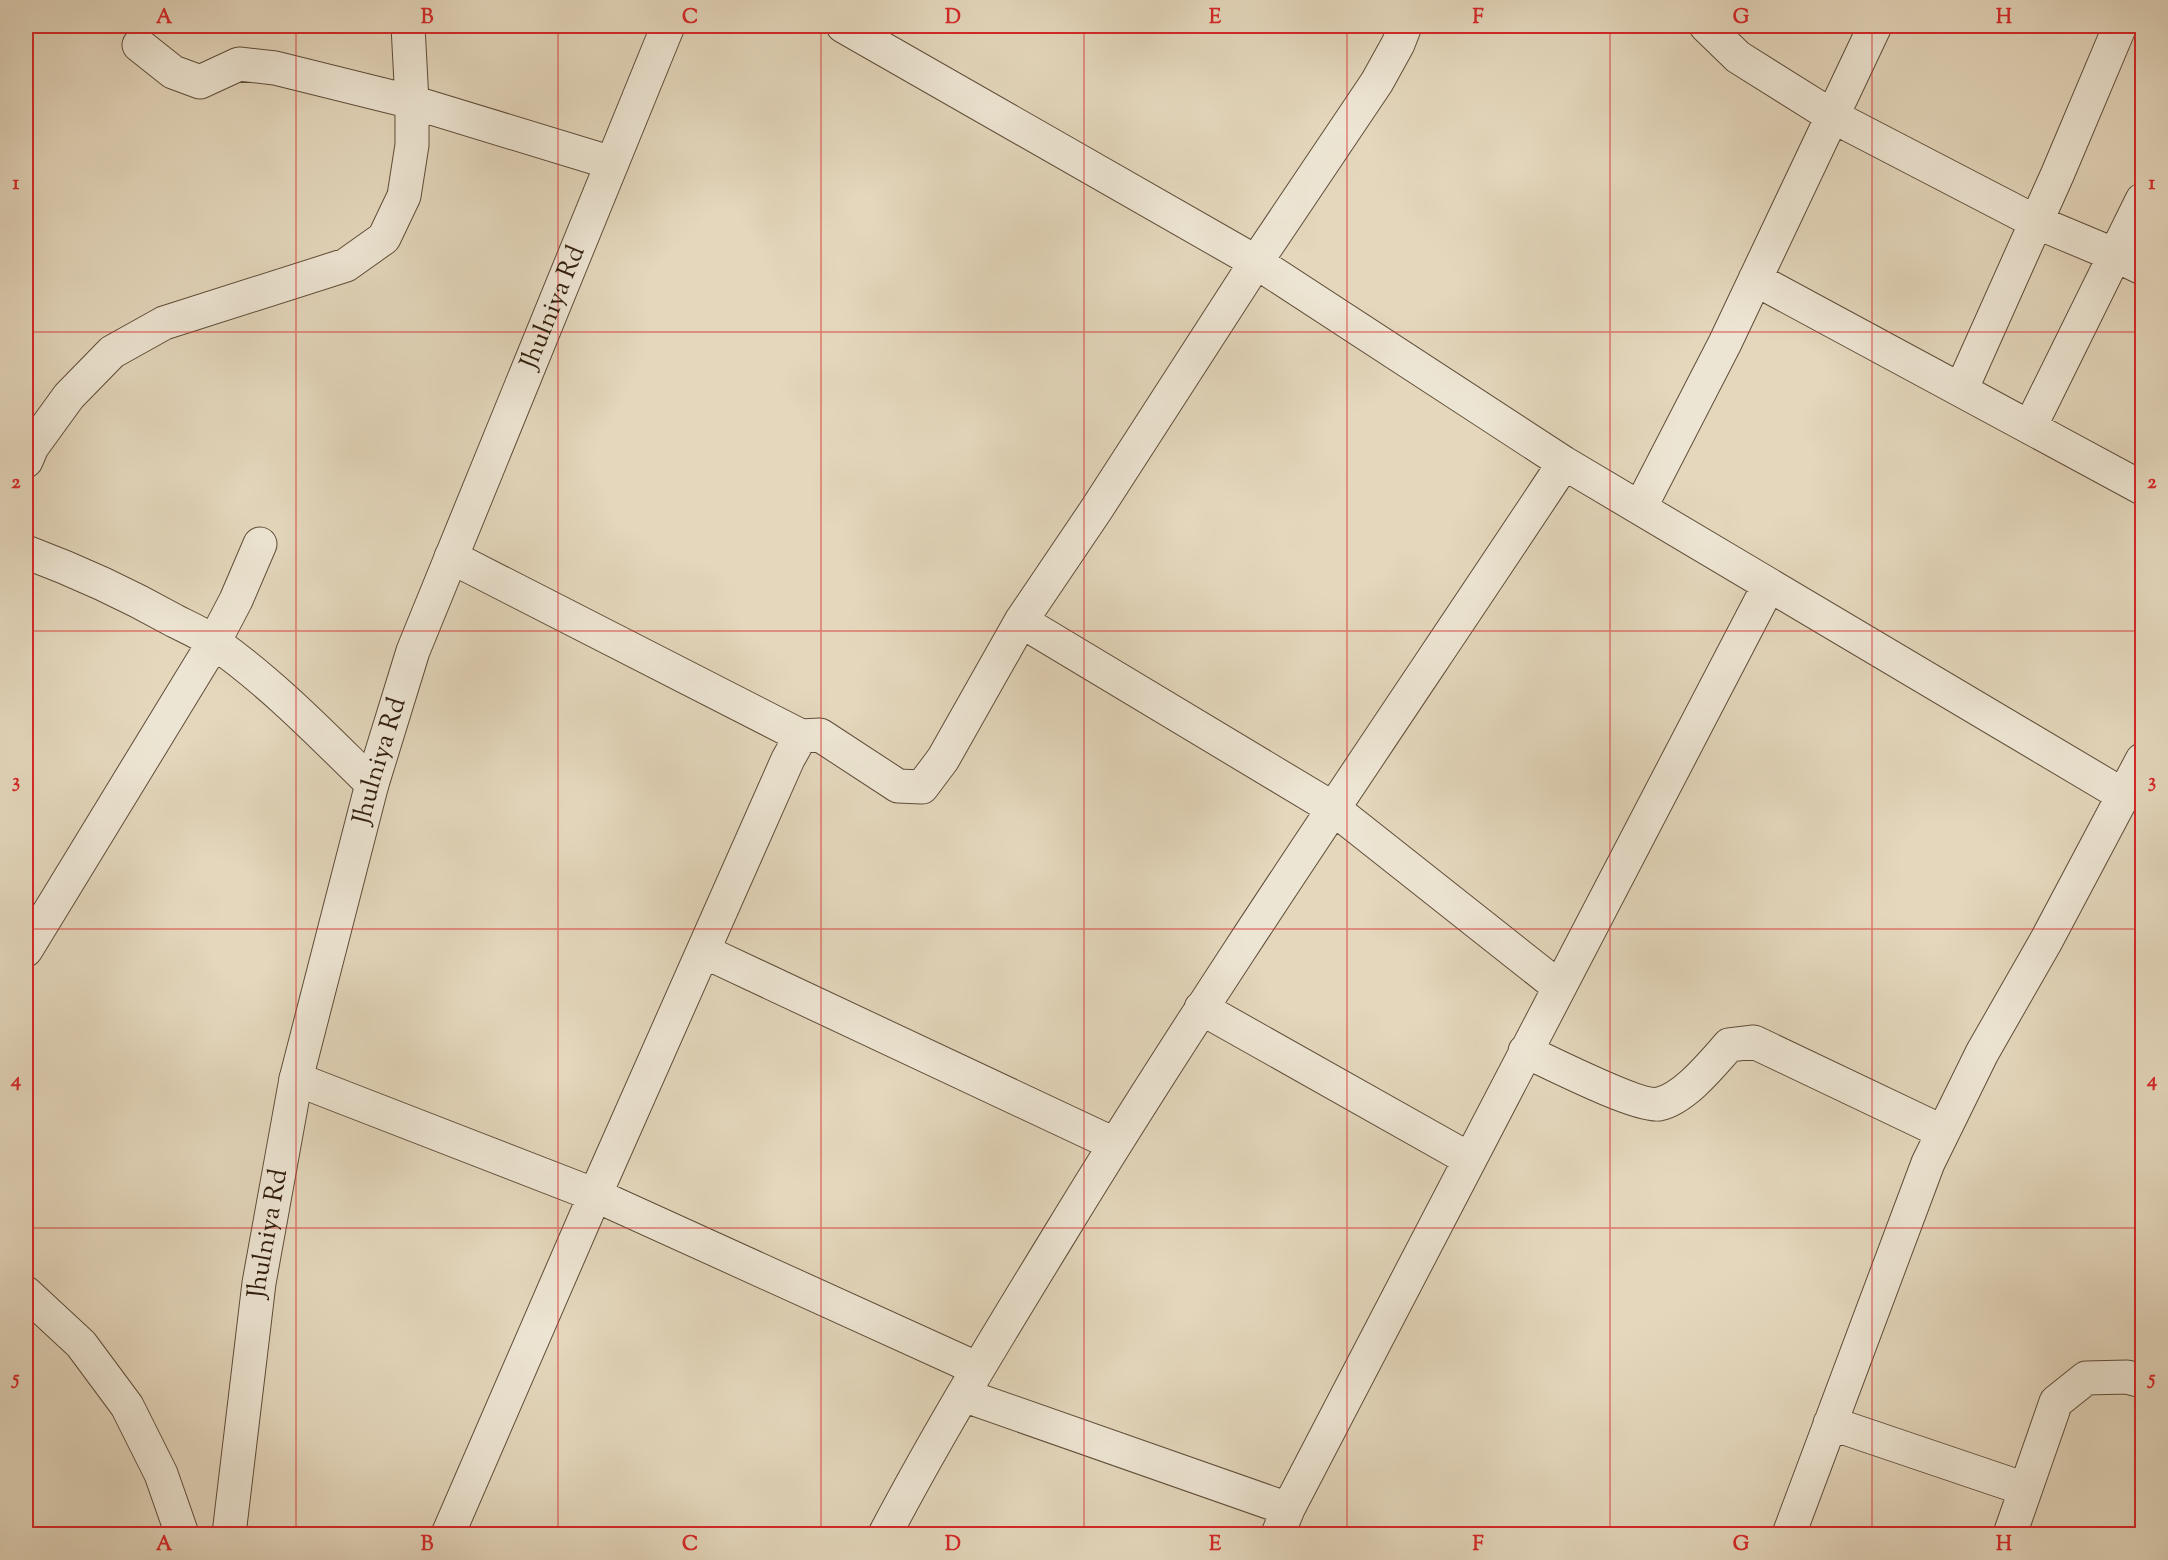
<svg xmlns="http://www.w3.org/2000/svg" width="2168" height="1560" viewBox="0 0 2168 1560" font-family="'Sorts Mill Goudy',serif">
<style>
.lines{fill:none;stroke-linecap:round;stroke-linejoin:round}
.minor-casing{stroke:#5f4d39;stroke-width:35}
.tertiary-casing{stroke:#5f4d39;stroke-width:35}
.minor{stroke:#ede5d3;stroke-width:33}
.tertiary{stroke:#ede5d3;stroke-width:33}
.grid{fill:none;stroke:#d62828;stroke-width:1.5;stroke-opacity:0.55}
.labels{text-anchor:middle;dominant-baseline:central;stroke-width:4.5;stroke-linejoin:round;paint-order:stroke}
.street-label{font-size:26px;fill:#331f0d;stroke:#ede5d3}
.neatline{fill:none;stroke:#d62828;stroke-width:2}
.grid-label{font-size:20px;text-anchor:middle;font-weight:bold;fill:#d62828}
</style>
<rect width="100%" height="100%" fill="#e4d7bc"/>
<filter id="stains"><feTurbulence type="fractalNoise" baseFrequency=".00333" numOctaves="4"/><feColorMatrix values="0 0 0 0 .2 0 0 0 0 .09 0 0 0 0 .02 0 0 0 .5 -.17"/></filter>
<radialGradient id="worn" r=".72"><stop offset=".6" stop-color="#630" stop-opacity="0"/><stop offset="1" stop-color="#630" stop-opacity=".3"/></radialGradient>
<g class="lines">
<defs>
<path id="minor" d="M 843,26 L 1256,262 L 1564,463 L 2123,795
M 1706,26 L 1738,57 L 1832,116 L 2036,222 L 2115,255 L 2142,268
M 139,45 L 173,72 L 200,82 L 239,64 L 275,68 L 412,102 L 612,163
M 1755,279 L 2142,488
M 1961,390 L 2058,173 L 2120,26
M 2030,427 L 2142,200
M 26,461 L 32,447 L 69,396 L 112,352 L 164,323 L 346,265 L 384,238 L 404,196 L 412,145 L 412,102 L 408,26
M 1640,508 L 1725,343 L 1875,26
M 26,552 C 77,571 127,594 175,621 C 189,628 203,634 215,643 C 273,684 322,735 372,784
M 451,557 L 801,736
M 1021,621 L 1334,809 L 1559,987
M 26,950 L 214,642 L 236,600 L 260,544
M 703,951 L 1114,1144
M 1201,1008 L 1469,1159
M 1525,1051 C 1549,1062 1639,1108 1659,1104 C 1685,1098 1712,1064 1729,1045 L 1754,1042 L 1943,1132
M 296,1079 L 595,1195 L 978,1369
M 26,1293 L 81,1344 L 127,1406 L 161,1474 L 182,1534
M 963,1395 L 1288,1509
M 1830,1423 L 2025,1489
M 448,1534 L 595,1195 L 788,759 L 801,736 L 820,735 L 898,786 L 922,787 L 943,759 L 1021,621 L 1096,510 L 1256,262 L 1377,82 L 1398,44 L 1405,26
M 885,1534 C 938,1433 998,1335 1058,1237 C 1218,974 1394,720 1564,463
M 1278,1534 L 1288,1509 L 1769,585
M 1789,1534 L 1928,1163 L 1982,1053 L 2046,941 L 2142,760
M 2010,1534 L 2056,1402 L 2086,1378 L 2127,1377 L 2142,1381"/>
<g id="tertiary">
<path id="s1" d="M 229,1534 L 259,1283 L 296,1079 L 372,784 L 413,651 L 668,26"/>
</g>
</defs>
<use href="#minor" class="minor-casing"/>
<use href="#tertiary" class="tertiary-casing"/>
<use href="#minor" class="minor"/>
<use href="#tertiary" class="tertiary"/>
</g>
<path class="grid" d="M 296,26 L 296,1534M 558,26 L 558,1534M 821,26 L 821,1534M 1084,26 L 1084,1534M 1347,26 L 1347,1534M 1610,26 L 1610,1534M 1872,26 L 1872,1534M 26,332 L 2142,332M 26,631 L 2142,631M 26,929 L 2142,929M 26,1228 L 2142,1228"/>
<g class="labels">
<g class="street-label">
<text stroke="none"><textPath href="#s1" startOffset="1275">Jhulniya Rd</textPath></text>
<text stroke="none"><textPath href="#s1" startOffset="789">Jhulniya Rd</textPath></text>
<text stroke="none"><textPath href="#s1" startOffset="303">Jhulniya Rd</textPath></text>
</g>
</g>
<rect width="2168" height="1560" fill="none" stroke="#e4d7bc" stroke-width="66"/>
<rect x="33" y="33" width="2102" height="1494" class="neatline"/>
<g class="grid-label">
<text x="164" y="23">A</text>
<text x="427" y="23">B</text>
<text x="690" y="23">C</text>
<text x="953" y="23">D</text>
<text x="1215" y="23">E</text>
<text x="1478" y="23">F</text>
<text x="1741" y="23">G</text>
<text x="2004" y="23">H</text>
<text x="16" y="189">1</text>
<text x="2152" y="189">1</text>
<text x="16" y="488">2</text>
<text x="2152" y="488">2</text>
<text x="16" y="787">3</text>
<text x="2152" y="787">3</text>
<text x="16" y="1086">4</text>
<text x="2152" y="1086">4</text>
<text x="16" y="1384">5</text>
<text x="2152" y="1384">5</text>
<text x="164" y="1550">A</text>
<text x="427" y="1550">B</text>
<text x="690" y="1550">C</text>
<text x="953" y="1550">D</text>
<text x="1215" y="1550">E</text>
<text x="1478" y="1550">F</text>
<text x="1741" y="1550">G</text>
<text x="2004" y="1550">H</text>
</g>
<rect width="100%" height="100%" filter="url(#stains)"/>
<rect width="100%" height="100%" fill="url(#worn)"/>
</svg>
